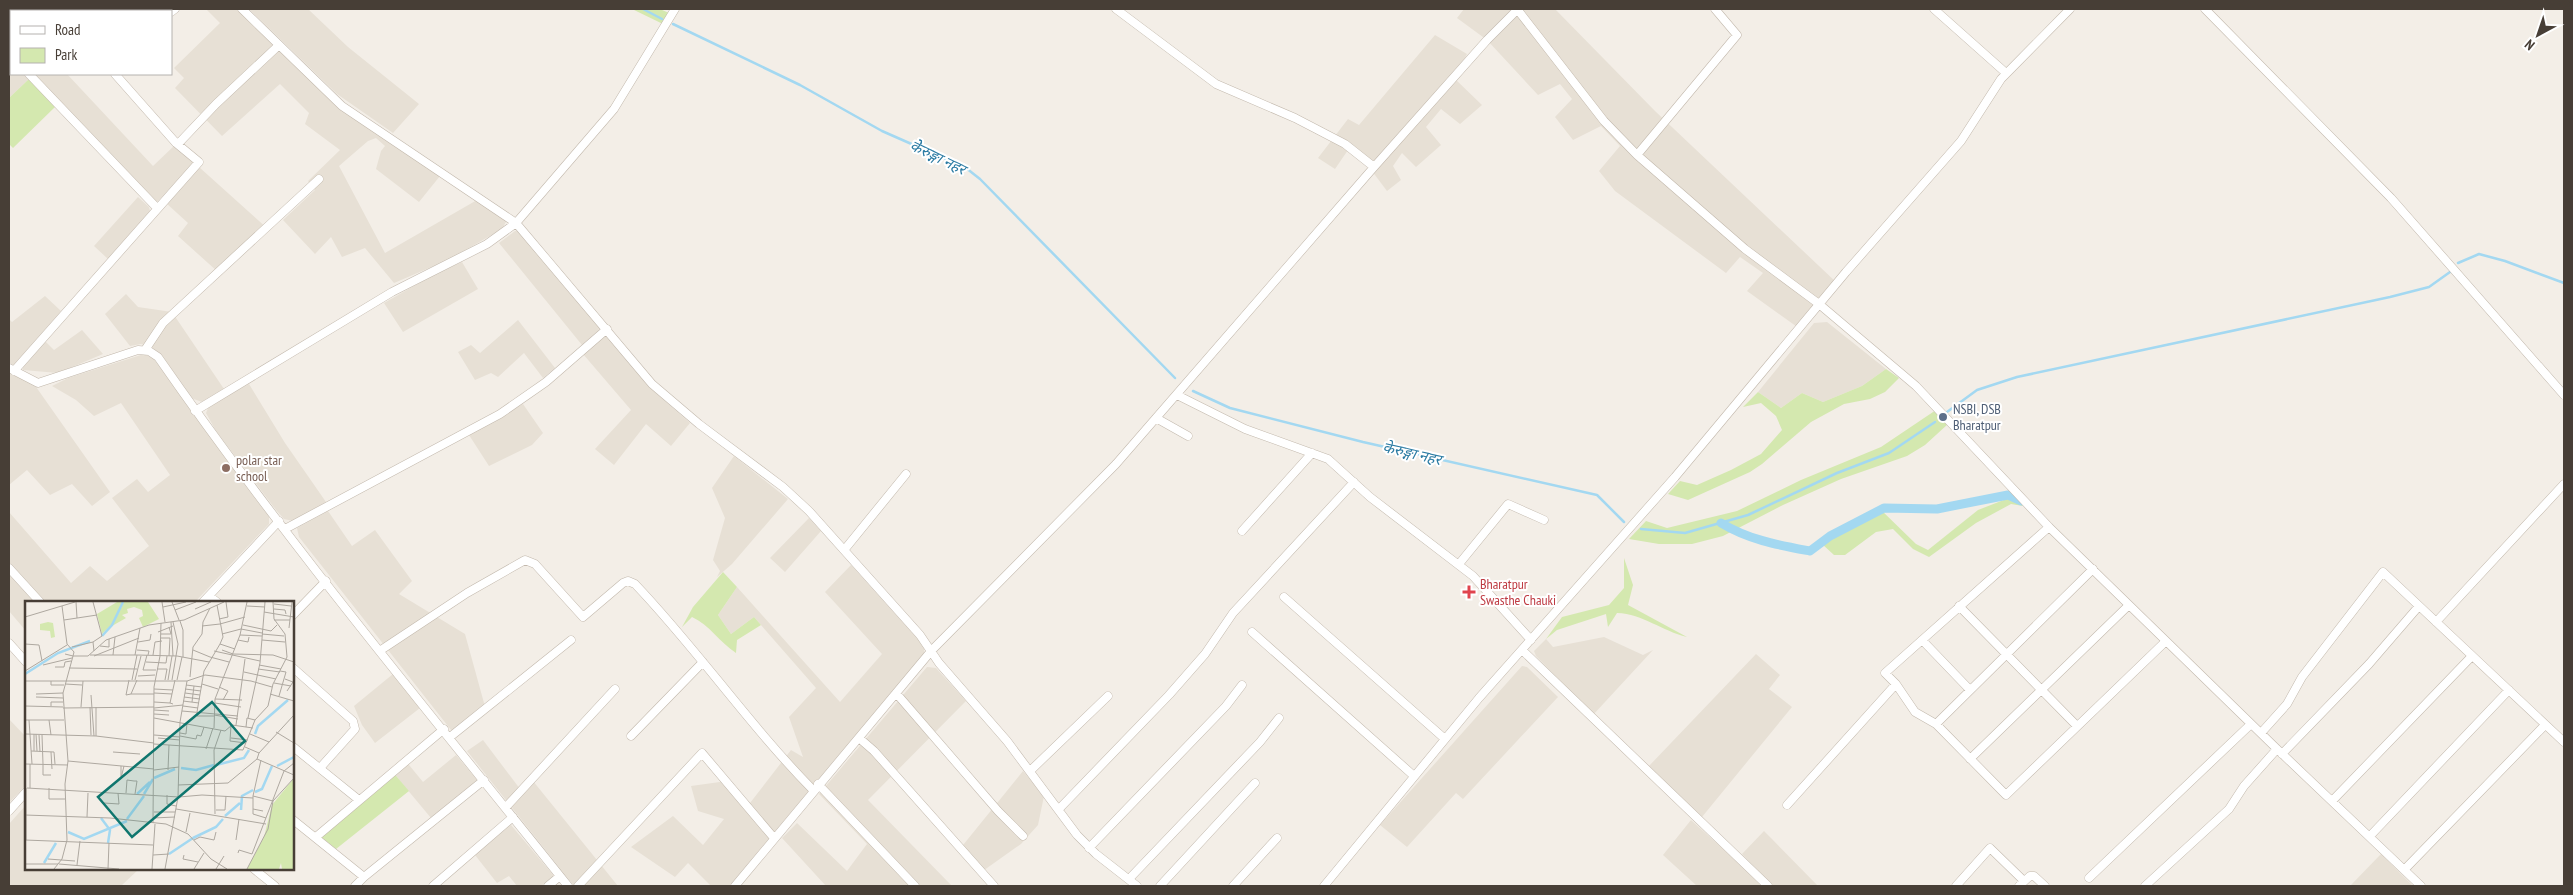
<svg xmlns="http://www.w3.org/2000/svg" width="2573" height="895" viewBox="0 0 2573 895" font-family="'PT Sans Narrow','Noto Sans Devanagari',sans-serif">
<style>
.residential{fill:#e7e0d5}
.green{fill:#d4e8af}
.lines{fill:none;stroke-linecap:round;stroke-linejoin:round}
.stream{stroke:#a3d8f1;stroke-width:2.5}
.canal{stroke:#a3d8f1;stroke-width:9}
.street-casing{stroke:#c2b8ac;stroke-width:9}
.street{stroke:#fff;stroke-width:8}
.service-dot{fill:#5c6f8a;stroke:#fff;stroke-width:2}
.education-dot{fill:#8d6e63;stroke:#fff;stroke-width:2}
.health-dot{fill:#e0444e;stroke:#fff;stroke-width:2}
.labels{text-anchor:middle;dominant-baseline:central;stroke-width:4;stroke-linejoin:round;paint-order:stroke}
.service-label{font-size:14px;fill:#4e5e75;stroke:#fff;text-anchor:start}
.education-label{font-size:14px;fill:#785e54;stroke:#fff;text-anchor:start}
.health-label{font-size:14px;fill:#be3a42;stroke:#fff;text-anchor:start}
.water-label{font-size:15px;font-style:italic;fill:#2b7ba3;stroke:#fff}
.inset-river{fill:none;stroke:#a3d8f1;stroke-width:2.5}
.inset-road{fill:none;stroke:#aea8a0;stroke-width:1}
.view{fill:#0f766e;fill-opacity:0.15;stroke:#0f766e;stroke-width:2.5}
.inset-edge{fill:none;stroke:#473e36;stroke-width:2.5}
</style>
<rect width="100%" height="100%" fill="#f3eee7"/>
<path class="residential" d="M 206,9 L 237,9 L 335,105 L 440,176 L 419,202 L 376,169 L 381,151 L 385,146 L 376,138 L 368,141 L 339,166 L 385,253 L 477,200 L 507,220 L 502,229 L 448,260 L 394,283 L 365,248 L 342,257 L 331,237 L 315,254 L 283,220 L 315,190 L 308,181 L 340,150 L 305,124 L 309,113 L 280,84 L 222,136 L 175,88 L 184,78 L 174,68 L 220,23 Z
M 249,9 L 308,9 L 348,47 L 419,104 L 393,133 L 337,94 Z
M 1464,9 L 1555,9 L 1655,111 L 1837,283 L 1800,329 L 1747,291 L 1763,273 L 1740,257 L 1726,273 L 1615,191 L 1599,171 L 1620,146 L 1601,126 L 1573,140 L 1555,117 L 1572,99 L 1560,84 L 1538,95 L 1487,40 L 1457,18 Z
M 1435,35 L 1467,54 L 1454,78 L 1482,105 L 1460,124 L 1441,109 L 1426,127 L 1441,145 L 1416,167 L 1402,153 L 1393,166 L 1401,180 L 1387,191 L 1369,167 L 1348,150 L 1335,169 L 1318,158 L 1348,119 L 1359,125 Z
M 9,58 L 11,60 L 11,74 L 24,74 L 29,79 L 9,98 Z
M 34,74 L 67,74 L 153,166 L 175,145 L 195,162 L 156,203 Z
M 199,167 L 268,229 L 218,272 L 178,236 L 188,223 L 166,203 Z
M 138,197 L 149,207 L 150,211 L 108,259 L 94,246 Z
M 515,231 L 520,231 L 600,327 L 598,331 L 582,345 L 499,243 Z
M 462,262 L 478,289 L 403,332 L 384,303 L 435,274 Z
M 126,294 L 138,307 L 172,312 L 224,389 L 202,402 L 191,398 L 162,355 L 151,347 L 141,344 L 130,346 L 105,314 Z
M 45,296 L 61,311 L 14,365 L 11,364 L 9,362 L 9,319 L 12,322 Z
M 518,320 L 555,368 L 543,378 L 524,353 L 498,377 L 491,373 L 475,380 L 458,352 L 471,345 L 480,353 Z
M 1827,322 L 1886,369 L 1862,386 L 1823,402 L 1802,393 L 1781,408 L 1758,392 L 1814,323 Z
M 82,330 L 103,354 L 58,373 L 23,370 L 22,364 L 44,340 L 54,350 Z
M 604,334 L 608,335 L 648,386 L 690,423 L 671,446 L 646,424 L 614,465 L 595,449 L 631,410 L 583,354 Z
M 144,354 L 154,359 L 269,516 L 269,524 L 195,602 L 26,602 L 26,631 L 9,611 L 9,512 L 71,583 L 90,566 L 107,581 L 149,546 L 112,498 L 137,479 L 148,492 L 170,475 L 121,403 L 94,416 L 76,400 L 52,386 L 68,378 Z
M 9,370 L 34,384 L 110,492 L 92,506 L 72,484 L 50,495 L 27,470 L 9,485 Z
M 249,384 L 285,443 L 326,502 L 293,521 L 284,519 L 276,510 L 216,431 L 206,413 L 209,406 Z
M 523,404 L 543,433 L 532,445 L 489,466 L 469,435 Z
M 734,456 L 788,499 L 732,564 L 717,577 L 720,571 L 713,560 L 725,518 L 712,488 Z
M 328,511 L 352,546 L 375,530 L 412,581 L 399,594 L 465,634 L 484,703 L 487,707 L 455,735 L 299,537 L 297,528 Z
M 809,518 L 821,531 L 785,572 L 770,558 Z
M 851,565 L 924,646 L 924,654 L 729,886 L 711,886 L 688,863 L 675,877 L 631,847 L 673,816 L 703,845 L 724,819 L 698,811 L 691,786 L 727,781 L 750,803 L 791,750 L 803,757 L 789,717 L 816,688 L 754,617 L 731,634 L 718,615 L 737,587 L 840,702 L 882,654 L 825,592 Z
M 1604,637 L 1643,655 L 1653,650 L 1593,715 L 1536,656 L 1534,651 L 1546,639 L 1553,647 Z
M 1756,654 L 1780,675 L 1769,689 L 1792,707 L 1702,817 L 1649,766 Z
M 1522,666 L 1527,667 L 1558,697 L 1463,799 L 1456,793 L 1407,847 L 1380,825 Z
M 927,667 L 936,668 L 966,701 L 868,800 L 952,886 L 826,886 L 782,838 L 797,823 L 847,871 L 867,844 L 819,794 Z
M 393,674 L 420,708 L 375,743 L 362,725 L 354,706 Z
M 9,719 L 26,737 L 26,785 L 9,803 Z
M 483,740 L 520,789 L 533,781 L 618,886 L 574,886 L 467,751 Z
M 456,755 L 477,780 L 431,818 L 391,770 L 405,760 L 423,782 Z
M 1023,771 L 1044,796 L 1038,825 L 1021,844 L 980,873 L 959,850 Z
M 26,805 L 26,869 L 139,869 L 121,886 L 9,886 L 9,824 Z
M 1691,820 L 1745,869 L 1761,886 L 1697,886 L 1663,855 Z
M 511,825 L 554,876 L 541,886 L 517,886 L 509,876 L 497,883 L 475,855 Z
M 1764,831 L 1771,838 L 1818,886 L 1771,886 L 1742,854 Z
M 2381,854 L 2413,886 L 2350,886 Z"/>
<path class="green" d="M 632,9 L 660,9 L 671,14 L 665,25 Z
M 29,79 L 55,107 L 13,148 L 9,144 L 9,98 Z
M 1886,369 L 1899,378 L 1885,392 L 1870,399 L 1844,404 L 1811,422 L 1762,464 L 1750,472 L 1688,500 L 1668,494 L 1680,481 L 1697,485 L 1731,470 L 1761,454 L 1782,430 L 1776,416 L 1761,403 L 1743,407 L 1758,392 L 1781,408 L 1802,393 L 1823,402 L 1862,386 Z
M 1936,410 L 1948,424 L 1925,445 L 1907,456 L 1841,479 L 1783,505 L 1723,536 L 1692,544 L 1659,544 L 1629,539 L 1646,521 L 1667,528 L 1737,511 L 1801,480 L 1881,447 Z
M 2014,496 L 2023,506 L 2011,504 L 1976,523 L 1929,557 L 1913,549 L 1893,529 L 1876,532 L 1845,555 L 1834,555 L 1822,544 L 1825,535 L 1878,507 L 1916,544 L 1928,550 L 1978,510 Z
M 1624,558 L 1633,585 L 1628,605 L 1687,637 C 1662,631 1643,614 1617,613 L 1608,627 L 1606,614 L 1557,630 L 1546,639 L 1562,617 L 1609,605 L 1624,588 Z
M 723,572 L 737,587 L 718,615 L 731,634 L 754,617 L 761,625 L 737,640 L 736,653 C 719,642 710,625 692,617 L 682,627 L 693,607 Z
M 391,770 L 409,791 L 336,849 L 321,837 Z"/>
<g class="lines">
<path class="stream" d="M 643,9 L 662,19
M 673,24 L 800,85 L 882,131 L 966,168 L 980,179 L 1175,378
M 2458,263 L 2479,254 L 2505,261 L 2564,283
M 1193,391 L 1230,408 L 1363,442 L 1597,495 L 1624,522
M 1947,412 L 1977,390 L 2017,377 L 2390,297 L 2429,287 L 2450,272
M 1641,529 L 1685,533 L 1748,515 L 1837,473 L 1889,453 L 1935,422"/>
<path class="canal" d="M 1721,523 C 1749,540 1778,545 1810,551 L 1830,536 L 1884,508 L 1937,509 L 2008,495 L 2021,501"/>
<defs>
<path id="street" d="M 57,9 L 60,11
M 242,9 L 342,106 L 516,223 L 652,384 L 699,424 L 783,487 L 809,511 L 920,635 L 939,663 L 1007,741 L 1077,835 L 1096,854 L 1137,886
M 1116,9 L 1216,84 L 1295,118 L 1345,144 L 1374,167
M 1517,9 L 1604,121 L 1637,155 L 1745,249 L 1819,304 L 1916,386 L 2049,527 L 2277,749 L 2421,886
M 1934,9 L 2006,73
M 2205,9 L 2391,198 L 2564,395
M 171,12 L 175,9
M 9,53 L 11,55
M 29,74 L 157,208
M 178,144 L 216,104 L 278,46
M 1637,155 L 1737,35 L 1715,9
M 145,350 L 163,323 L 319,179
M 9,368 L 38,383 L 138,350 L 149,351 L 158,357 C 285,540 429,712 568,886
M 14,371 L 199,162 L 176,143 L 115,74
M 1177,395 L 1245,429 L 1328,459 L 1370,497 L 1473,576 L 1531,640
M 195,411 L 392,292 L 487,244 L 516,223 L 614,109 L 675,9
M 1156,418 L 1188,436
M 2049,527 L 1885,673 L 1896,684 L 1915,712 L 1936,724 L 2006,795 L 2166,641
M 285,529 L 500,414 L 546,382 L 607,329
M 1242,531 L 1312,453
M 845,549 L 906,474
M 1459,564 L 1508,504 L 1544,520
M 9,568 L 40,602
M 209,596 L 217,602
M 1284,597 L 1445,739
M 203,602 L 279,521
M 1959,606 L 2077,726
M 292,616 L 326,581
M 2436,622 L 2564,484
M 1252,632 L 1414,776
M 1922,640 L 1970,690
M 9,643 L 26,662
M 381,650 L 467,593 L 525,560 L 535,564 L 583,617 L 623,583 L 628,581 L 635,584 C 698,650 749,725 813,790
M 1522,650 L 1768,886
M 292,667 L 353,721 L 355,729 L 320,768
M 896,693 L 998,811 L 1023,836
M 1936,724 L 2093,569
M 2261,733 L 2287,704 L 2302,677 L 2383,572 L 2564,742
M 631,736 L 703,662
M 450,737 L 571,640
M 859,738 L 874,751 L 994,886
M 292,746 L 359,800
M 2282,754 L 2369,664 L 2419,606
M 1970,759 L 2129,605
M 1030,771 L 1108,696
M 818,784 L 915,886
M 2332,801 L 2472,656
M 1787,805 L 1896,684
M 506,807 L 615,689
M 1059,809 L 1169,695 L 1205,654 L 1233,613 L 1354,482
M 9,811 L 26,792
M 292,819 L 364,877 L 355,886
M 2370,836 L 2509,690
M 316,837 L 444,729
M 1089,848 L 1226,706 L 1242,685
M 254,869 L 275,886
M 2405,869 L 2545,725
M 364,877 L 484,780
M 2089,878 L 2251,724
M 1129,879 L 1260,742 L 1279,718
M 433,886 L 513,817
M 548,886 L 560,876
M 578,886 L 702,753 L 774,838
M 735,886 L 932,650 L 1116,464 L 1374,167 L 1487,40 L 1518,9
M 1160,886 L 1255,783
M 1233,886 L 1277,838
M 1324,886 L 1479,698 L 1675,477 L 1846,272 L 1961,141 L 2001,79 L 2070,9
M 1956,886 L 1990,848 L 2024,881
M 2019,886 L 2030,876 L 2034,876 L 2045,886
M 2145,886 L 2229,809 L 2244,786 L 2277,749"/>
</defs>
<use href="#street" class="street-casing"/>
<use href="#street" class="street"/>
</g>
<circle class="service-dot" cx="1943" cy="417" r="5"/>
<circle class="education-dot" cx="226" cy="468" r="5"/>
<path class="health-dot" d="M1466.5 584.5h5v5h5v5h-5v5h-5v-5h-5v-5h5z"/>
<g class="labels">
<g class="service-label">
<text x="1953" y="409">NSBI, DSB<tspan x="1953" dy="16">Bharatpur</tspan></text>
</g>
<g class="education-label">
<text x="236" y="460">polar star<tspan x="236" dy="16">school</tspan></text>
</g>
<g class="health-label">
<text x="1480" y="584">Bharatpur<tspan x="1480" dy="16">Swasthe Chauki</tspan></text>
</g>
<g class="water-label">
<text transform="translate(938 157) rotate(26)">केेरुङ्गा नहर</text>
<text transform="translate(1412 453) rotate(13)">केरुङ्गा नहर</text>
</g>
</g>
<g transform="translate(25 601)">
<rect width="269" height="269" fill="#f3eee7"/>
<path d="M 92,1 L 98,1 L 87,23 L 77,33 L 72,13 ZM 99,1 L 123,1 L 134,18 L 118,26 L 114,17 L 118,15 L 117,9 L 109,6 L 102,8 L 103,12 L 97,14 L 101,17 L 87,25 ZM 23,21 L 28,22 L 30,36 L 26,37 L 25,30 L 15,29 L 15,23 ZM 269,177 L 269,268 L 257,268 L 256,262 L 254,268 L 222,268 L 239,236 L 247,204 Z" fill="#d4e8af"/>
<path class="inset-river" d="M 77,35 L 87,24 L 98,1M 0,73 L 33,52 L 65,40M 230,133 L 233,125 L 263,99M 191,164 L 219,157 L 224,149M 252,165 L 269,156M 156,167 L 171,169 L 189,164M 129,177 L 150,168M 230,191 L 237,188 L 247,165M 112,193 L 125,181M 119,193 L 128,178M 216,209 L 217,195 L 228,189M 200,215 L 215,202M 76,217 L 85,229 L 83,242M 102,218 L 119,195M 43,231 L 59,238 L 102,220M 168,237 L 191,226 L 198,218M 144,253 L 168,237M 19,262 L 31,242"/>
<path class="inset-road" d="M 51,1 L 52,17M 68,1 L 77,35 L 68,41 L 69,50M 137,1 L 140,21M 147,1 L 154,19M 249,3 L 266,5M 192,4 L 198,36 L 195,43 L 210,48M 37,5 L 42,43 L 49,51 L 48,55 L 40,53M 222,5 L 240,6M 138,6 L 161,1M 170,8 L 186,1M 249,8 L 260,9 L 261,13M 150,9 L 171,1M 239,11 L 269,16M 0,16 L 50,1M 194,18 L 203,16 L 201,1M 39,19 L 72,14M 249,19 L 265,19M 155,20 L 158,29 L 158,56M 146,21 L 148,55M 195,23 L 220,16M 218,24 L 246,30 L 252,24M 177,25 L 195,23M 264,27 L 267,1M 133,31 L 148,25M 136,33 L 146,33 L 144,26M 197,33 L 216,28 L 237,32M 237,33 L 259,35M 215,34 L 237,35M 136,37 L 145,37 L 144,55M 213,39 L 223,41 L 224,36M 237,39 L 260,41M 113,41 L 125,39 L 126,33M 0,43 L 14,44 L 17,60M 75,45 L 84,46 L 84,38M 47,46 L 68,41M 112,49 L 124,50 L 123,54M 168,49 L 185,56M 197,49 L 208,53 L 248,54 L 269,61M 189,50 L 235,60M 65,54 L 112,54M 88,54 L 90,36M 110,54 L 115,27M 122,54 L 118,69 L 131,69M 128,54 L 130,41 L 137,40M 69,55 L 114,37M 185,56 L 204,61M 121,61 L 141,62 L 142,55M 18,64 L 47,57M 234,64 L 256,68M 30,66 L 39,66 L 40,61 L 46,60M 44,67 L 112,68M 132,68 L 142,68 L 140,79M 233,68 L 255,71M 0,70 L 42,44M 219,71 L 251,78M 113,75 L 130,74M 165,76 L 168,46 L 177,33 L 178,21 L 185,7M 260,78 L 268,81 L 262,90M 104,79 L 101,94 L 106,93M 107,79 L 112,54 L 152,55 L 184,61M 110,79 L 116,55M 112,79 L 106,93 L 129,93M 143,79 L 147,55M 147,79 L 153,43 L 148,21M 152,79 L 157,56M 0,80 L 162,80 L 180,74 L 226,80 L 247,86M 26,80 L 26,84 L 39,84M 249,82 L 266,85M 40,83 L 57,84M 177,83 L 193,88M 161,84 L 177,86M 194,86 L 203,90 L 198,99M 129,88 L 148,89M 160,88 L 176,90M 129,92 L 147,93M 160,92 L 175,94M 11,93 L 38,92M 245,93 L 269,100M 66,94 L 69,135M 254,95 L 261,71 L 255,70M 11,96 L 38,97M 159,96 L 175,98M 190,98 L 217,99M 158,100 L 174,102M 129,101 L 145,102M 167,101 L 169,85M 190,102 L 216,106M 148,103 L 145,102 L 150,79M 0,105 L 38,106M 26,105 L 26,101 L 38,101M 158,105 L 173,107M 56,106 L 58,80M 65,106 L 66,134M 38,107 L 129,106M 129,107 L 158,104M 129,109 L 144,110M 157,110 L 213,115M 172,111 L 179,70 L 195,43M 172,112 L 172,115 L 189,115M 129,113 L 144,114M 189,114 L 213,118M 129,117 L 200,130 L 207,124 L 228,127M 223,117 L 235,62 L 240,1M 0,119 L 39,119M 4,119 L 7,163M 24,119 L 26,134M 206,124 L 205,140 L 221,142M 211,124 L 220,58M 221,126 L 222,117 L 230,119M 189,127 L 190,98 L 215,34 L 222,1M 251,131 L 269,142M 155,132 L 161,133 L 162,122M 0,133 L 71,135 L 129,142M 9,133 L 9,150M 11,133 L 12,150M 225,133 L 244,141M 14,134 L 15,151M 17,134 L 18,163M 129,134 L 155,136M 71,135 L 71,106M 155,135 L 171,138 L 172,134 L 176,135 L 179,126M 133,137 L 155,139M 206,137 L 223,139M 129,143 L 218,149 L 230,119 L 243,105 L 248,83 L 262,56 L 260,33 L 249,18 L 248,1M 181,148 L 188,127M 6,150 L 29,151 L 30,163M 26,151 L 27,168M 88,151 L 115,153M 234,152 L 269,114M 232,158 L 269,174M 43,160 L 129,168M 0,163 L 43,164M 5,163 L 5,187M 18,163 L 18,174 L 26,174M 96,165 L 96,177 L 99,165M 129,169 L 154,166M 143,169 L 144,144M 153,184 L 203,182 L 232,158 L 234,152 L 220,146M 1,187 L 1,239M 2,187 L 154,196 L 177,194 L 228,197 L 228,195 L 248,200M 24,187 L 24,198 L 40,198M 101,192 L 102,179 L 109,180 L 112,180 L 110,193M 142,194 L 142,203 L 151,205M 228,195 L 236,159M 228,197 L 228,208 L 238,210M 79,202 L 94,203 L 93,192M 151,208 L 241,223M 228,208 L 228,213 L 241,217M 191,209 L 200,209 L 201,195M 129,211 L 150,211M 190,213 L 189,149 L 196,129M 0,214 L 85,217 L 141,223 L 163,233 L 186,258 L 202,268M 62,216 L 63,192M 128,217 L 150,216M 128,222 L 129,86 L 135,55 L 136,22M 161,231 L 165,212M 0,239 L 128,244M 169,239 L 175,236 L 189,239 L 191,231M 211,239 L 214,218M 213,252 L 214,249 L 227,253 L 259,170 L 269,162M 128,254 L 144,253M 159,254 L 158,258 L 173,261M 23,258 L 50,260M 0,263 L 33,263M 34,263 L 94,268M 52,264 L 55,240M 29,268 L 37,258 L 42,239 L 40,183 L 43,160 L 38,92 L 48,55 L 63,55 L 81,39 L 124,24 L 159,19 L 199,1M 83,268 L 84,242M 127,268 L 130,223M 140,268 L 153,196 L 155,121 L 162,80M 169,268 L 179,252M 191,268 L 199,255M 222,268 L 243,228 L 248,200 L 269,177"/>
<path class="view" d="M 187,101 L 220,140 L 107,236 L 73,196 Z"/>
<rect width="269" height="269" class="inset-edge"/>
</g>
<rect width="2573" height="895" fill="none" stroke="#473e36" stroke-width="20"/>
<rect x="10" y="10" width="162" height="65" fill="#ffffff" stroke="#b5b2af"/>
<rect x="20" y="26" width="25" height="8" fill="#ffffff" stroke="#b5b2af"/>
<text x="55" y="35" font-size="15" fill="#473e36">Road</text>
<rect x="20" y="48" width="25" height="15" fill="#d4e8af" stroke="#b5b2af"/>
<text x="55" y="60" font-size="15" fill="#473e36">Park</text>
<g transform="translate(2538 35) rotate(220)" stroke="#ffffff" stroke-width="4" paint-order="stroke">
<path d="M0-4L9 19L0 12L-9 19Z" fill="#473e36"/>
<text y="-8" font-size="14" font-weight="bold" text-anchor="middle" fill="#473e36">N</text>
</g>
</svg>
